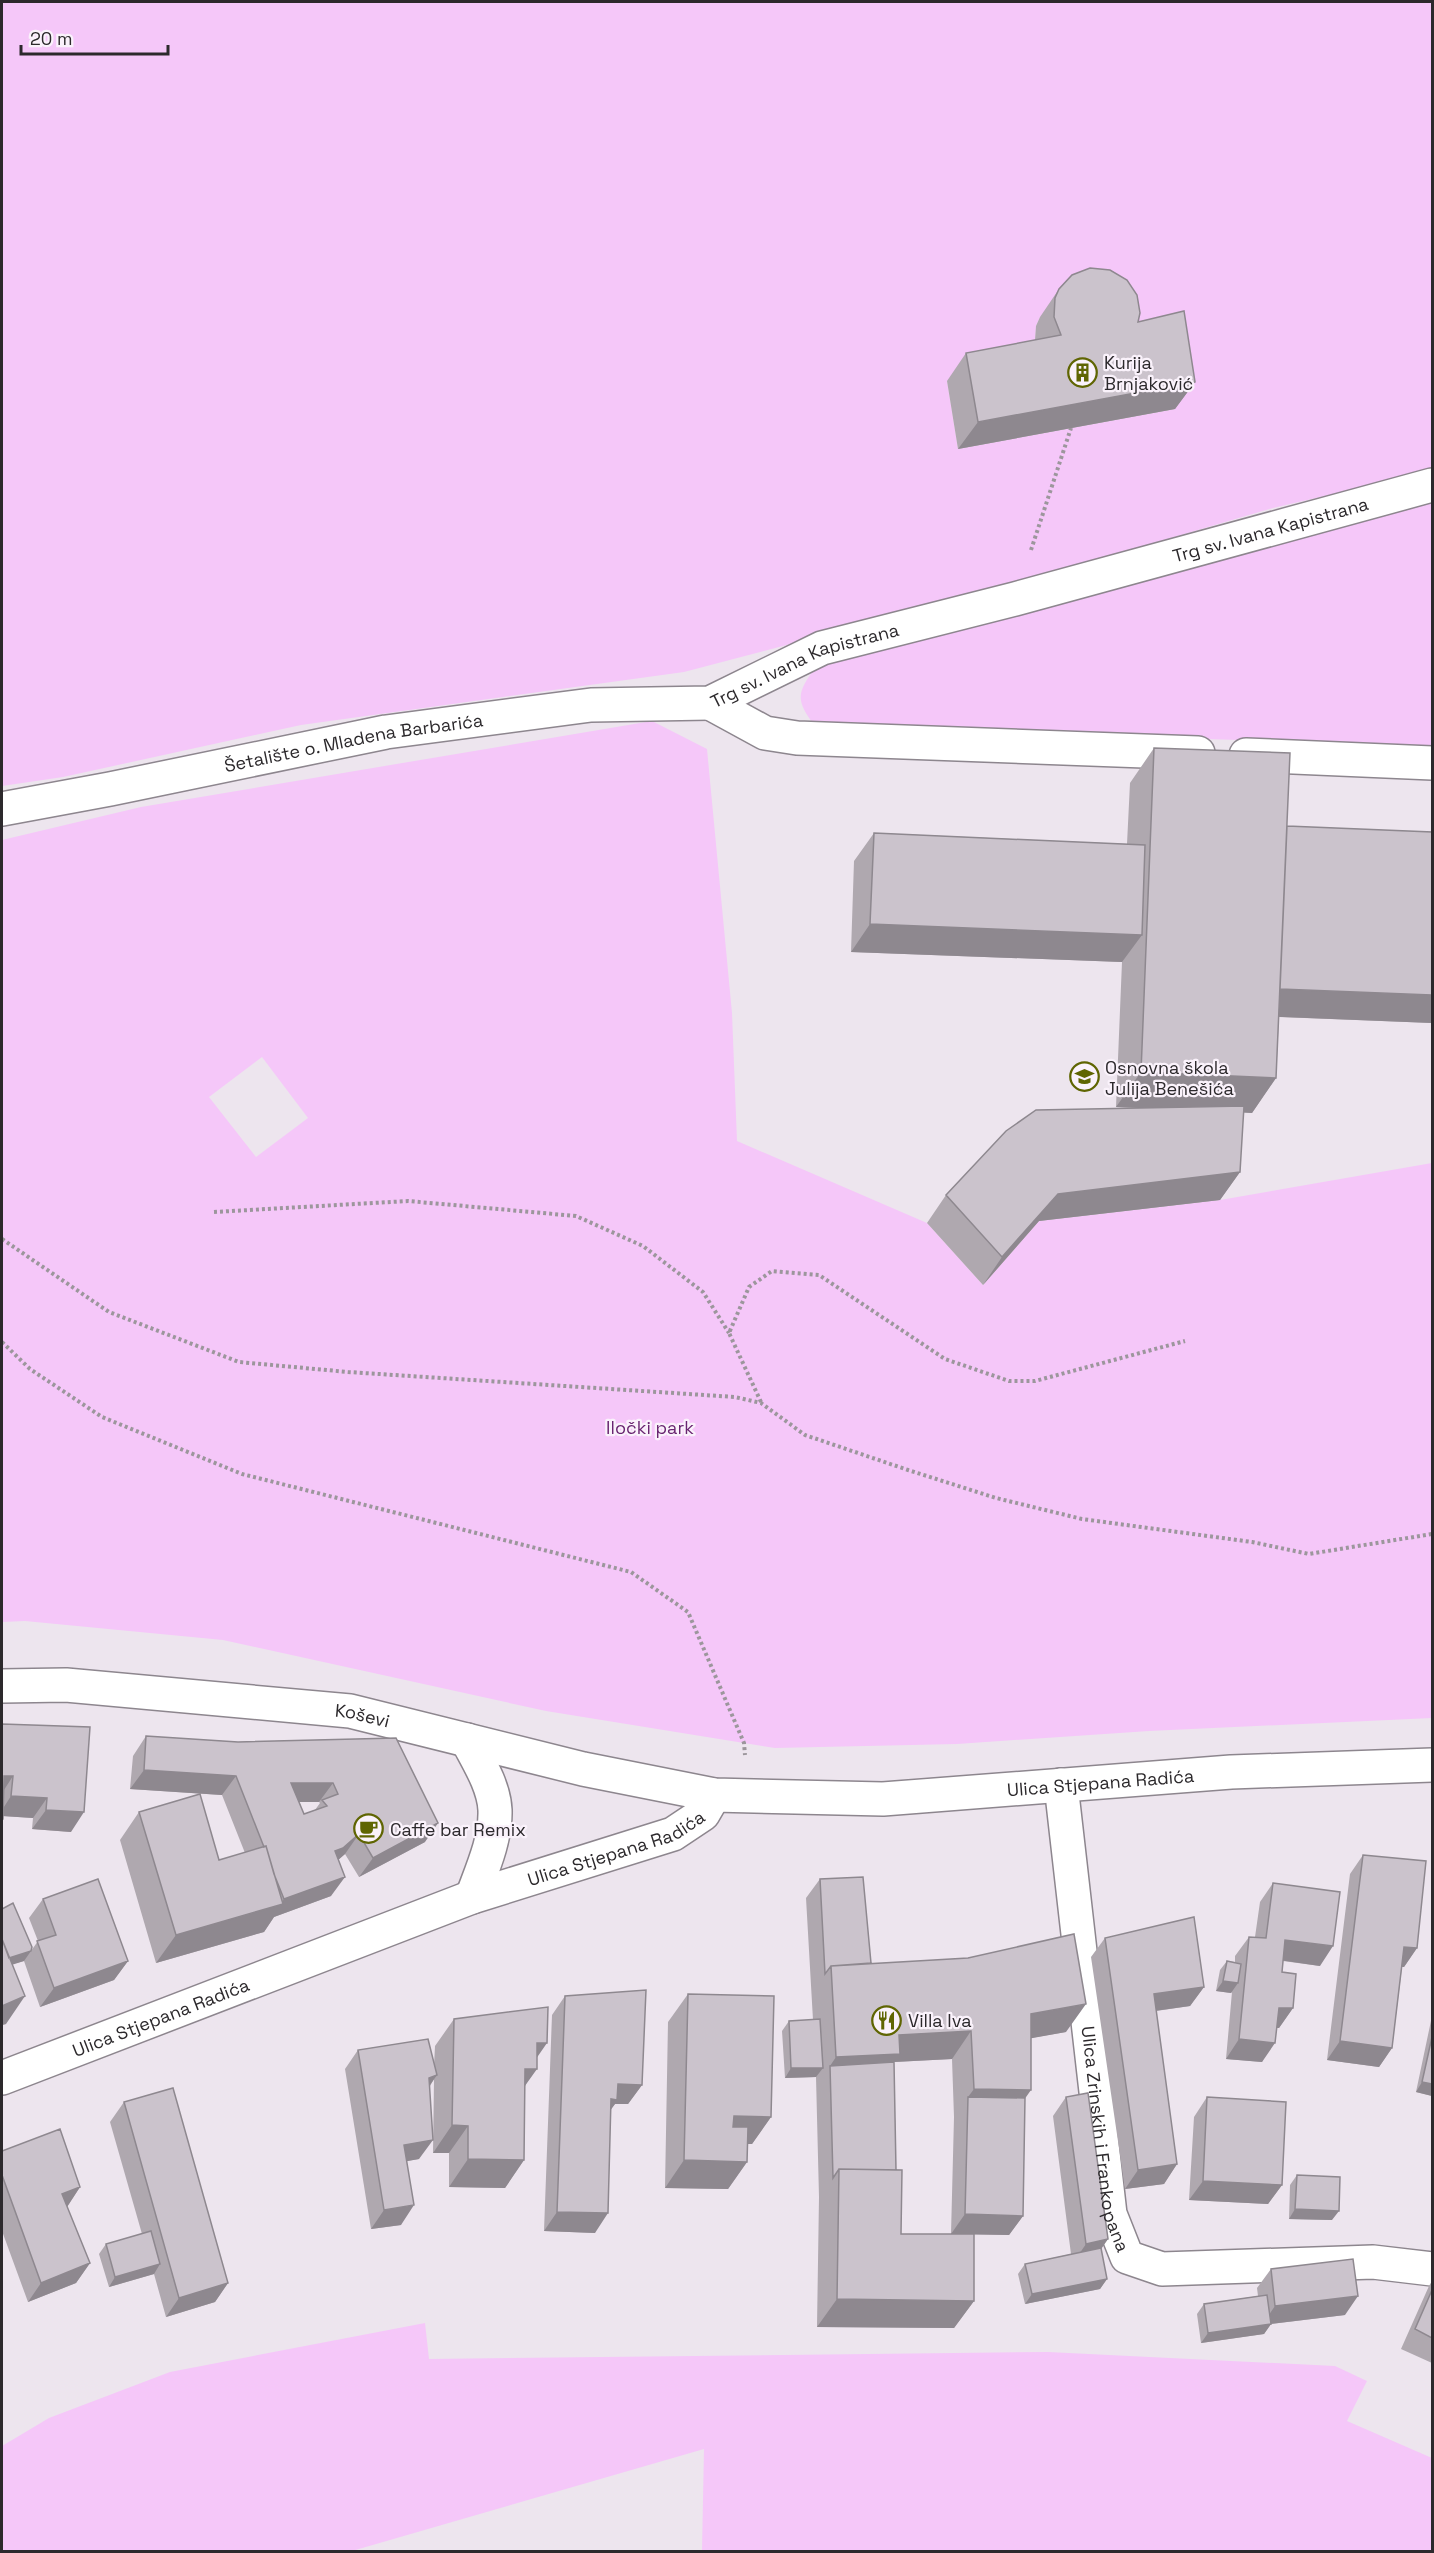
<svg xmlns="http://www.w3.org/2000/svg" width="1434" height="2553" viewBox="0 0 1434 2553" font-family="'Space Grotesk',sans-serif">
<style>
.green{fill:#f5c7f9;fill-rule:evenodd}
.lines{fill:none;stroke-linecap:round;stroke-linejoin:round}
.street-casing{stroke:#8d868e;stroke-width:36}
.secondary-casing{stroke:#8d868e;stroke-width:36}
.path{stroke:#9c969c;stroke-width:4;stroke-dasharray:3 3;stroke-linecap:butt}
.street{stroke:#fff;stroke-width:33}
.secondary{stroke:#fff;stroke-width:33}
.wall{fill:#afa8af;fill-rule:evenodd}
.shaded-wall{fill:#8e888f}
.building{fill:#cbc3cc;stroke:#8e888f;stroke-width:1.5;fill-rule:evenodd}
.labels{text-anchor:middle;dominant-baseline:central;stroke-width:4.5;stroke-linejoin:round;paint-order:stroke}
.poi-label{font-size:18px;fill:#2c292c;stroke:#faf2fb;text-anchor:start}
.street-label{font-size:18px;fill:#2c292c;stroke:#faf2fb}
.park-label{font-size:18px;fill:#692571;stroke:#faf2fb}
</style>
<rect width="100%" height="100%" fill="#ede5ee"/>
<path class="green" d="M 2,2 L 1432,2 L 1432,471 L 1273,508 L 973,596 L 684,672 L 301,725 L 63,777 L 2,786 ZM 1040,317 L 1175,409 L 958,449 L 947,381 L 1035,345 L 1036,326 Z
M 1432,500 L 1432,746 L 816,727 C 794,699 797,693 817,665 Z
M 652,721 L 707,749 L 732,1013 L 737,1141 L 927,1223 L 983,1285 L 1039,1221 L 1220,1200 L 1432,1163 L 1432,1718 L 1149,1731 L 957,1744 L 775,1748 L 546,1711 L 223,1640 L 25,1621 L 2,1622 L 2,840 L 141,807 ZM 262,1057 L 308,1118 L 256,1157 L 209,1097 Z
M 425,2323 L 429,2359 L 1048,2352 L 1335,2366 L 1367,2381 L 1347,2421 L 1432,2458 L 1432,2551 L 702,2551 L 704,2449 L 352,2551 L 2,2551 L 2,2446 L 49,2418 L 170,2372 Z"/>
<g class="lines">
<defs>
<g id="street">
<path d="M 710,703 L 765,733 L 797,738 L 1198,753"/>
<path d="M 1246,755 L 1432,763"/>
<path id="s1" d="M 2,809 L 110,789 L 386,732 L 591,705 L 710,703 L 822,648 L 1015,599 L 1432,485"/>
<path id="s2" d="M 1061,1785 L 1110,2214 L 1127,2257 L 1162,2269 L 1373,2262 L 1432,2269"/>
</g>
<g id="secondary">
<path id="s3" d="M 2,1686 L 66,1685 L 350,1711 L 583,1769 L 714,1795 L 883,1799 L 1231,1772 L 1432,1765"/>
<path d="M 467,1740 C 478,1761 494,1786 495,1810 C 496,1839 482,1870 472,1897"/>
<path id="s4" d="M 2,2078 L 472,1897 L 673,1834 L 703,1814 L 714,1795"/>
</g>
</defs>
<use href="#street" class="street-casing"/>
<use href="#secondary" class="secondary-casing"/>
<path class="path" d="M 1031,550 L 1071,428
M 214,1212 L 408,1201 L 576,1216 L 643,1246 L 703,1292 L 729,1333
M 2,1239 L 109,1312 L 239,1362 L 348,1372 L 735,1397 L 761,1403 L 805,1435 L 908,1470 L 996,1498 L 1082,1519 L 1252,1542 L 1309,1554 L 1432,1534
M 2,1342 L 30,1369 L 102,1417 L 242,1474 L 631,1572 L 688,1612 L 744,1743 L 745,1755
M 761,1402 L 729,1333 L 749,1287 L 772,1271 L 819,1275 L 945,1359 L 1009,1381 L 1035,1381 L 1185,1341"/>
<use href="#street" class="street"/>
<use href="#secondary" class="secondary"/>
</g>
<path class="wall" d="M 1059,289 L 1138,322 L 1195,382 L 1175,409 L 958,449 L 947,381 L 966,353 L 1035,340 L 1036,326 L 1040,317 Z
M 1154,748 L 1287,826 L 1432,832 L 1432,1023 L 1279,1017 L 1276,1078 L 1252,1113 L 1243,1112 L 1240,1172 L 1220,1200 L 1039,1221 L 983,1285 L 927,1223 L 946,1195 L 1146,1108 L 1116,1107 L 1122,962 L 851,952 L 854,861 L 874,833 L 1127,844 L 1130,783 Z
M 2,1724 L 71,1832 L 32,1829 L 33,1818 L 3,1816 L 3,1819 L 2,1821 Z
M 146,1736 L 238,1742 L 396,1738 L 425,1842 L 359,1877 L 345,1854 L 338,1860 L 331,1896 L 274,1917 L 264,1932 L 156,1963 L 120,1840 L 139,1812 L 219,1860 L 245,1853 L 222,1795 L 130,1789 L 133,1756 ZM 299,1802 L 319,1802 L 320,1803 L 315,1810 L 304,1814 Z
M 1363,1855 L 1417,1948 L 1404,1967 L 1402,1967 L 1392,2048 L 1379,2067 L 1327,2060 L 1350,1874 Z
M 820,1879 L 871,1963 L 1066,2032 L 1031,2038 L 1025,2098 L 1023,2216 L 1009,2235 L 951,2234 L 954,2117 L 952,2059 L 894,2062 L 896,2170 L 901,2234 L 974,2301 L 954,2328 L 817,2327 L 819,2197 L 816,2077 L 785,2078 L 782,2031 L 789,2021 L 813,2020 L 806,1898 Z
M 1273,1883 L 1320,1966 L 1283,1961 L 1282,1972 L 1293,2008 L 1279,2028 L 1277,2028 L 1262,2062 L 1226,2059 L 1232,1992 L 1231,1993 L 1216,1991 L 1220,1970 L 1227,1961 L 1235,1962 L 1235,1956 L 1249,1937 L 1255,1937 L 1260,1902 Z
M 43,1899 L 128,1961 L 114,1980 L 40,2007 L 24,1961 L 12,1964 L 6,2024 L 2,2025 L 2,1909 L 31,1951 L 38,1941 L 29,1918 Z
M 1105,1938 L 1204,1987 L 1190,2006 L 1156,2011 L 1177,2164 L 1164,2184 L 1125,2189 L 1091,1957 Z
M 688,1994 L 771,2117 L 752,2144 L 748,2144 L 747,2162 L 728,2189 L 665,2188 L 668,2022 Z
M 565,1996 L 642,2085 L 628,2104 L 615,2104 L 611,2109 L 595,2233 L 544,2231 L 552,2015 Z
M 1432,2016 L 1432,2096 L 1416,2092 Z
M 454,2019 L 537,2058 L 525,2086 L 524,2160 L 505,2188 L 449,2187 L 449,2153 L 433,2153 L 434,2079 L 430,2086 L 419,2159 L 407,2161 L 401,2225 L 371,2229 L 345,2069 L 358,2050 L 434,2066 L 435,2046 Z
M 1066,2097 L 1108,2239 L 1101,2248 L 1107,2279 L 1100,2289 L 1025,2304 L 1018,2274 L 1025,2264 L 1071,2254 L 1053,2116 Z
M 1207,2097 L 1282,2185 L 1268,2204 L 1189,2200 L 1194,2117 Z
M 124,2102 L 228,2283 L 215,2302 L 166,2317 L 154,2274 L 109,2287 L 99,2254 L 106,2244 L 142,2234 L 110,2122 Z
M 2,2151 L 80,2187 L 67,2207 L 90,2263 L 76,2283 L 28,2302 L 2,2231 Z
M 1297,2175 L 1332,2220 L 1289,2219 L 1290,2185 Z
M 1271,2269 L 1345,2315 L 1271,2324 L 1264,2334 L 1201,2343 L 1197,2314 L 1204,2304 L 1258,2296 L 1257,2288 Z
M 1432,2281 L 1432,2363 L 1401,2349 L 1429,2286 Z"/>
<path class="shaded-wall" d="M 1195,382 L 1175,409 L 958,449 L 978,422 Z
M 870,924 L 1142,935 L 1122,962 L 851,952 Z
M 1275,989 L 1432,995 L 1432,1023 L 1256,1016 Z
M 1141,1072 L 1276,1078 L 1252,1113 L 1116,1107 Z
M 1240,1172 L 1220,1200 L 1039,1221 L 983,1285 L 1002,1257 L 1058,1194 Z
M 144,1770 L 236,1776 L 222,1795 L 130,1789 Z
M 4,1776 L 13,1776 L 2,1793 Z
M 291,1783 L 333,1783 L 319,1802 L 277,1802 Z
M 11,1796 L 47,1798 L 33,1818 L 2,1816 L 2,1810 Z
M 46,1810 L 84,1812 L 71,1832 L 32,1829 Z
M 438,1823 L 425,1842 L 359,1877 L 373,1858 Z
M 359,1834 L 345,1854 L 329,1868 L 335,1851 Z
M 345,1877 L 331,1896 L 274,1917 L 264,1932 L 156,1963 L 176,1935 L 280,1905 L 284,1899 Z
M 1285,1940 L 1333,1946 L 1320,1966 L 1272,1959 Z
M 1404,1947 L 1417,1948 L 1404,1967 L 1391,1966 Z
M 31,1951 L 24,1961 L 2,1968 L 2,1960 Z
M 128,1961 L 114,1980 L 40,2007 L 54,1988 Z
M 1223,1981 L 1238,1983 L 1231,1993 L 1216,1991 Z
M 1204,1987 L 1190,2006 L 1140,2013 L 1154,1994 Z
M 25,1996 L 6,2024 L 2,2025 L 2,2006 Z
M 1086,2004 L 1066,2032 L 1011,2042 L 1031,2014 Z
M 1279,2008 L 1293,2008 L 1279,2028 L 1265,2027 Z
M 971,2031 L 952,2059 L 894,2062 L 880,2082 L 830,2066 L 836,2057 L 899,2035 Z
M 1239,2039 L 1275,2043 L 1262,2062 L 1226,2059 Z
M 1340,2041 L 1392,2048 L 1379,2067 L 1327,2060 Z
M 537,2043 L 547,2043 L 529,2069 L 537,2069 L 517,2097 L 506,2097 Z
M 791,2068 L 823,2068 L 816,2077 L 785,2078 Z
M 437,2075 L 423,2095 L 429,2078 Z
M 1422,2082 L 1432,2084 L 1432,2096 L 1416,2092 Z
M 618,2084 L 642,2085 L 628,2104 L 615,2104 L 604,2119 L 597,2118 Z
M 974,2089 L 1031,2090 L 1012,2117 L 968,2097 Z
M 734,2116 L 771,2117 L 752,2144 L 715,2144 Z
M 452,2125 L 468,2126 L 449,2153 L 433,2153 Z
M 433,2140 L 419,2159 L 391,2164 L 404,2145 Z
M 468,2159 L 524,2160 L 505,2188 L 449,2187 Z
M 684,2160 L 747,2162 L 728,2189 L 665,2188 Z
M 1177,2164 L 1164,2184 L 1125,2189 L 1138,2170 Z
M 1203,2181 L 1282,2185 L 1268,2204 L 1189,2200 Z
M 80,2187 L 67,2207 L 62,2194 Z
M 414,2205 L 401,2225 L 371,2229 L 384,2210 Z
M 1295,2209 L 1339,2211 L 1332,2220 L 1289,2219 Z
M 557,2212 L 608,2213 L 595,2233 L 544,2231 Z
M 965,2214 L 1023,2216 L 1009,2235 L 951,2234 Z
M 1108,2239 L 1095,2258 L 1073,2263 L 1086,2244 Z
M 90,2263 L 76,2283 L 28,2302 L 41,2283 Z
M 160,2264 L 154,2274 L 109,2287 L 115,2277 Z
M 1107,2279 L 1100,2289 L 1025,2304 L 1032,2294 Z
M 228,2283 L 215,2302 L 166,2317 L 179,2298 Z
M 1358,2296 L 1345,2315 L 1262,2325 L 1275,2306 Z
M 837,2299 L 974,2301 L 954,2328 L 817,2327 Z
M 1271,2324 L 1264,2334 L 1201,2343 L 1208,2333 Z"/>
<path class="building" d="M 1090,268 L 1110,270 L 1127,280 L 1137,295 L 1140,313 L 1138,322 L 1184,311 L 1195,382 L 978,422 L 966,353 L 1061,335 L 1054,317 L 1055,298 L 1059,289 L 1072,275 Z
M 1154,748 L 1290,753 L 1276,1078 L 1141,1072 Z
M 1287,826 L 1432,832 L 1432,995 L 1280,989 Z
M 874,833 L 1145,845 L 1142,935 L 870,924 Z
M 1244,1106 L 1240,1172 L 1058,1194 L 1002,1257 L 946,1195 L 1006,1131 L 1036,1110 Z
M 2,1724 L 90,1727 L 84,1812 L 46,1810 L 47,1798 L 11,1796 L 13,1776 L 4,1776 L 3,1819 L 2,1819 Z
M 146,1736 L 238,1742 L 396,1738 L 438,1823 L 373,1858 L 359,1834 L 343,1848 L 335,1851 L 345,1877 L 284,1899 L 274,1874 L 266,1846 L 264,1847 L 236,1776 L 144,1770 ZM 291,1783 L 333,1783 L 338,1794 L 322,1800 L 327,1806 L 304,1814 Z
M 200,1794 L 219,1860 L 266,1846 L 283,1904 L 176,1935 L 139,1812 Z
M 1363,1855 L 1426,1861 L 1417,1948 L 1404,1947 L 1392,2048 L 1340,2041 Z
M 863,1877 L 871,1963 L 831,1966 L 825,1974 L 820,1879 Z
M 98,1879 L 128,1961 L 54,1988 L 37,1941 L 56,1935 L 43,1899 Z
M 1273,1883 L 1340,1892 L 1333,1946 L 1285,1940 L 1282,1972 L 1296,1974 L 1293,2008 L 1279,2008 L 1275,2043 L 1239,2039 L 1249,1937 L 1266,1938 Z
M 13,1903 L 32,1947 L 31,1951 L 9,1958 L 2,1939 L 2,1909 Z
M 1194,1917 L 1204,1987 L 1154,1994 L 1177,2164 L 1138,2170 L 1105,1938 Z
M 1074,1934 L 1086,2004 L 1031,2014 L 1031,2090 L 974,2089 L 971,2031 L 899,2035 L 900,2054 L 836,2057 L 831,1966 L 968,1958 Z
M 2,1939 L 25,1996 L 2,2006 Z
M 1227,1961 L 1241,1964 L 1238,1983 L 1223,1981 Z
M 646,1990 L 642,2085 L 618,2084 L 617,2100 L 611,2099 L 608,2213 L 557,2212 L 565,1996 Z
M 688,1994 L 774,1996 L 771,2117 L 734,2116 L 733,2127 L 748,2127 L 747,2162 L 684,2160 Z
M 548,2007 L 547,2043 L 537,2043 L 537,2069 L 525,2069 L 524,2160 L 468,2159 L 468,2126 L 452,2125 L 454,2019 Z
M 820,2019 L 823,2068 L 791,2068 L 789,2021 Z
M 1432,2037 L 1432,2084 L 1422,2082 Z
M 428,2039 L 437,2075 L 429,2078 L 433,2140 L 404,2145 L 414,2205 L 384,2210 L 358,2050 Z
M 894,2062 L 896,2170 L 839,2169 L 833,2178 L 830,2066 Z
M 173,2088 L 228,2283 L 179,2298 L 124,2102 Z
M 1088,2093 L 1108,2239 L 1086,2244 L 1066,2097 Z
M 968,2097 L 1025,2098 L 1023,2216 L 965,2214 Z
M 1207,2097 L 1286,2102 L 1282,2185 L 1203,2181 Z
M 60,2129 L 80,2187 L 62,2194 L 90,2263 L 41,2283 L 2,2175 L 2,2151 Z
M 839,2169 L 902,2170 L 901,2234 L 974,2234 L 974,2301 L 837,2299 Z
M 1297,2175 L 1340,2177 L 1339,2211 L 1295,2209 Z
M 151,2231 L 160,2264 L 115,2277 L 106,2244 Z
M 1101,2248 L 1107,2279 L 1032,2294 L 1025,2264 Z
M 1353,2259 L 1358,2296 L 1275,2306 L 1271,2269 Z
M 1432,2290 L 1432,2338 L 1415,2329 Z
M 1267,2295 L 1271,2324 L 1208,2333 L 1204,2304 Z"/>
<defs>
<symbol id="building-ring" viewBox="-11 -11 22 22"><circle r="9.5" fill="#faf2fb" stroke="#5f6502" stroke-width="1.5"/><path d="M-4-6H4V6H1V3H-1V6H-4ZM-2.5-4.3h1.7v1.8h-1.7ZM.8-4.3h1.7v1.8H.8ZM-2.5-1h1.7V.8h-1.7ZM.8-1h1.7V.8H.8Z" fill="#5f6502"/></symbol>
<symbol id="school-ring" viewBox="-11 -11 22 22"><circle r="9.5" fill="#faf2fb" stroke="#5f6502" stroke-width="1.5"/><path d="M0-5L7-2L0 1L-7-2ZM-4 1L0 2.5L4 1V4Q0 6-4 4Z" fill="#5f6502"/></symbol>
<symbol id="cafe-ring" viewBox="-11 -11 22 22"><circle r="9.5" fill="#faf2fb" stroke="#5f6502" stroke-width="1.5"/><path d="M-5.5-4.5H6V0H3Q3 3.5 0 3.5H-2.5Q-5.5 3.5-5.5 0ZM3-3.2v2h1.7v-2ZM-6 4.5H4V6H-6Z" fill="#5f6502"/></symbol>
<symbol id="restaurant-ring" viewBox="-11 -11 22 22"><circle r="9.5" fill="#faf2fb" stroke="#5f6502" stroke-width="1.5"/><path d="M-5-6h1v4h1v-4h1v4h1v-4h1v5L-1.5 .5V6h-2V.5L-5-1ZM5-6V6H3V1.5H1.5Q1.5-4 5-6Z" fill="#5f6502"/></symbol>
</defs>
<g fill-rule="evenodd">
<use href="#building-ring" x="1066" y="356" width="33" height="33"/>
<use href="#school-ring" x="1068" y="1060" width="33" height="33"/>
<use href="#cafe-ring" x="352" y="1812" width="33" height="33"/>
<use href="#restaurant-ring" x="870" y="2004" width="33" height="33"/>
</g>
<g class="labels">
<g class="poi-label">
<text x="1104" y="362">Kurija<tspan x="1104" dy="21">Brnjaković</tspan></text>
<text x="1105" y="1067">Osnovna škola<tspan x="1105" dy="21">Julija Benešića</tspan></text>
<text x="390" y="1829">Caffe bar Remix</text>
<text x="908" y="2020">Villa Iva</text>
</g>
<g class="street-label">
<text stroke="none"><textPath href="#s1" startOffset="1306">Trg sv. Ivana Kapistrana</textPath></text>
<text stroke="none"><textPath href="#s1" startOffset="820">Trg sv. Ivana Kapistrana</textPath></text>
<text stroke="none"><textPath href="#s1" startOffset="358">Šetalište o. Mladena Barbarića</textPath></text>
<text stroke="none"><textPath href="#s3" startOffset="362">Koševi</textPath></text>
<text stroke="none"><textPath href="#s3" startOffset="1110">Ulica Stjepana Radića</textPath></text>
<text stroke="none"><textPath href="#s4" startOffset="656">Ulica Stjepana Radića</textPath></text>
<text stroke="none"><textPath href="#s4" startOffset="170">Ulica Stjepana Radića</textPath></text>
<text stroke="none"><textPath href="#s2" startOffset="357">Ulica Zrinskih i Frankopana</textPath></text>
</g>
<g class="park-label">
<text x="650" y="1427">Iločki park</text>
</g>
</g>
<rect width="1434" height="2553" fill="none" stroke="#2c292c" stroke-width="6"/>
<path d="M21 45v9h147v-9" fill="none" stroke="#2c292c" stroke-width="3"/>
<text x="30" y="45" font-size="18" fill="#2c292c" stroke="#faf2fb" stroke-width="4.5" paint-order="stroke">20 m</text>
</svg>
